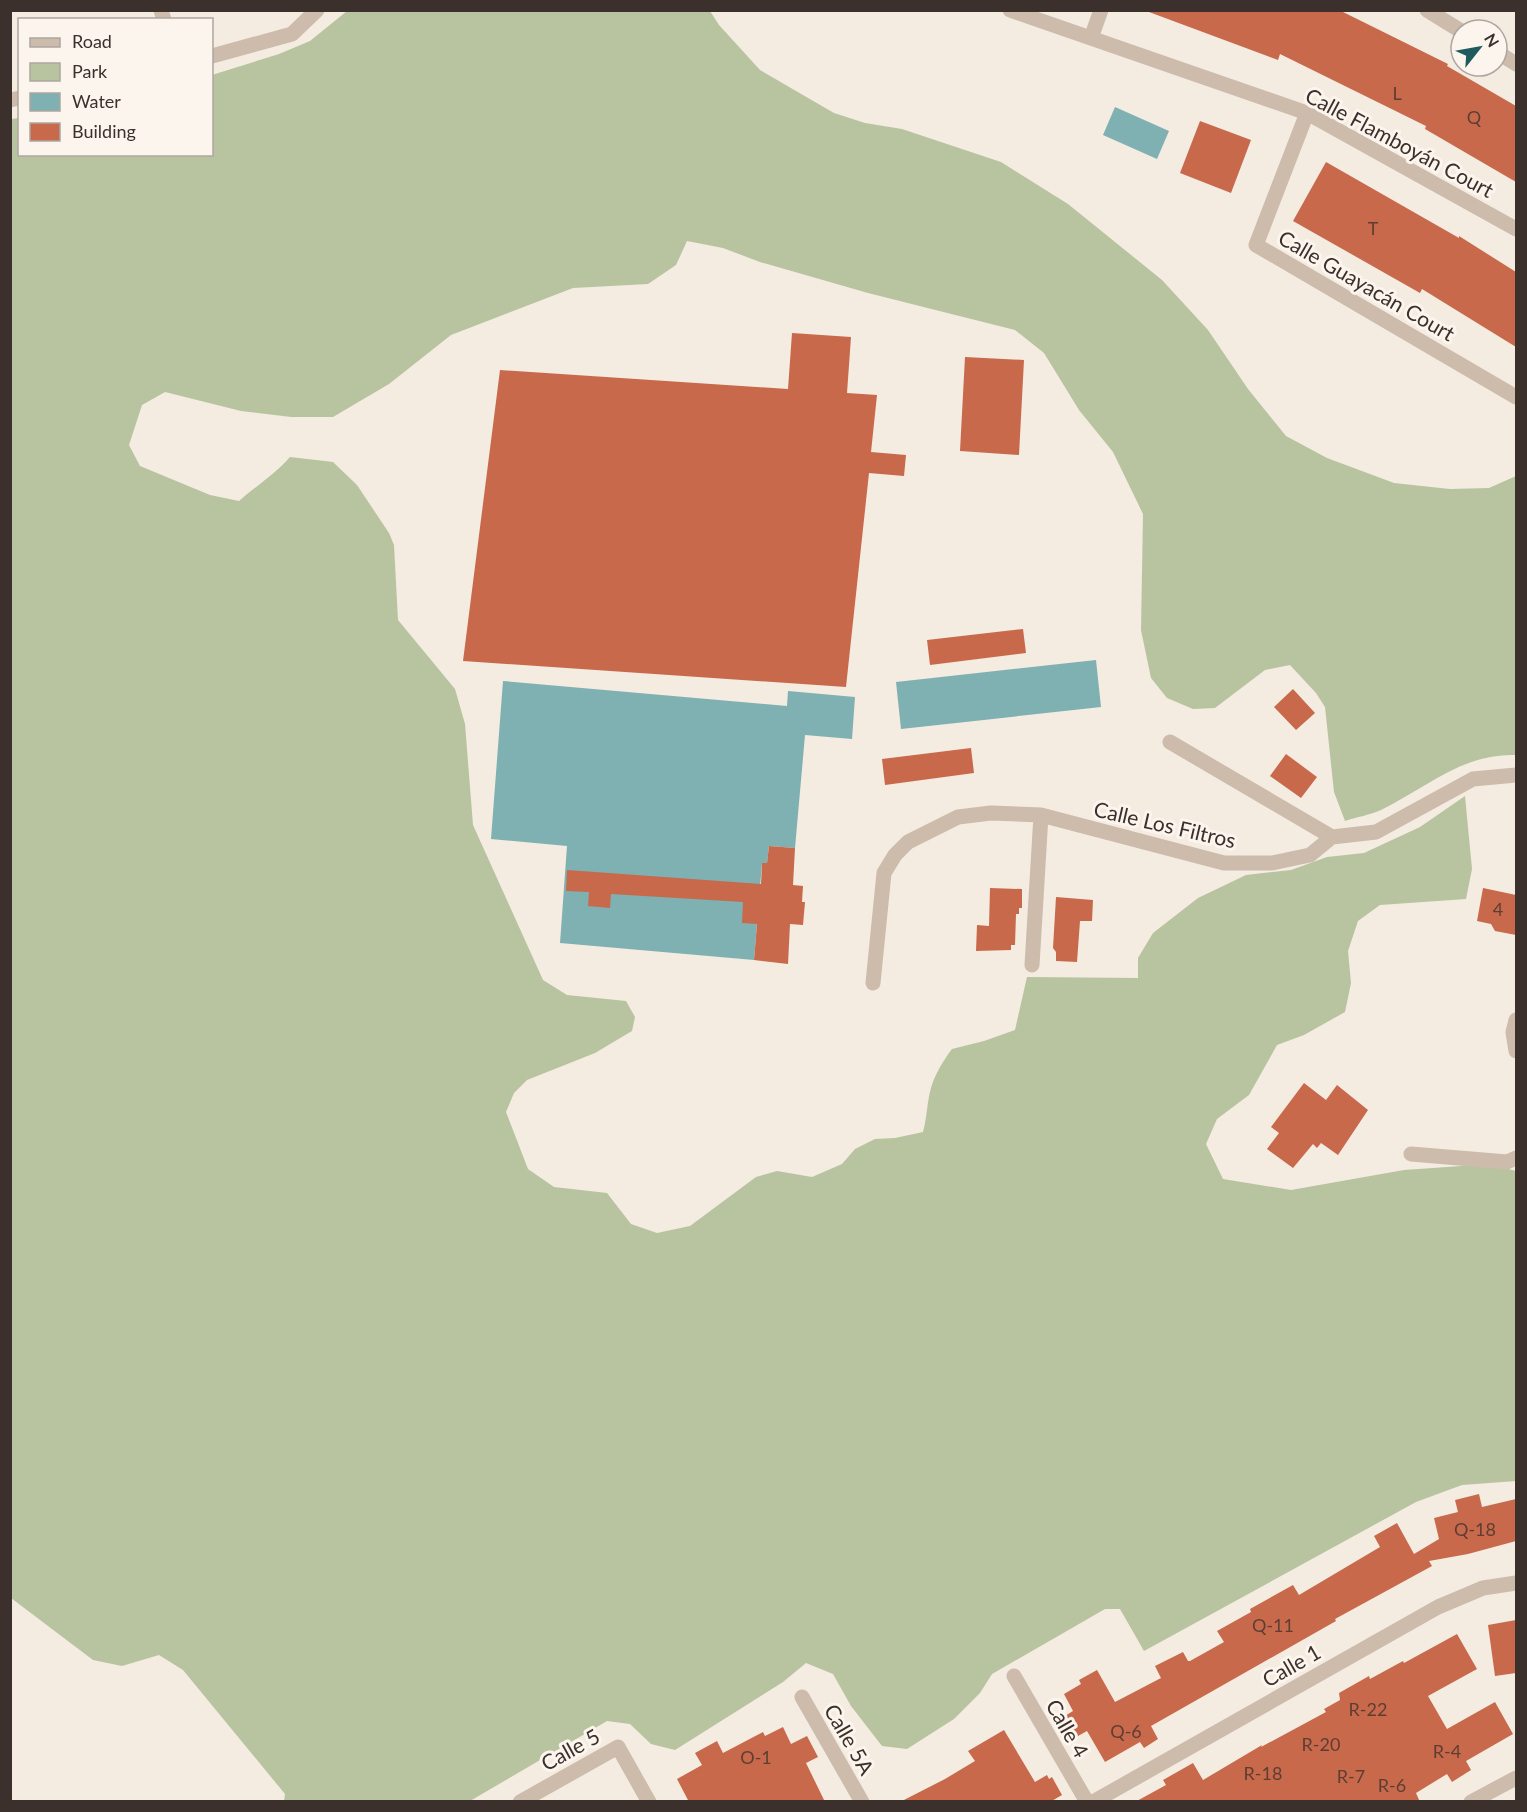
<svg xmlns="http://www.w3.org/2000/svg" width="1527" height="1812" viewBox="0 0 1527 1812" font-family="Lato,sans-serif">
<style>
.green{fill:#b8c4a0}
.water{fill:#7fb0b2}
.building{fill:#c8694b}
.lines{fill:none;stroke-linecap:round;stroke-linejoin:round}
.minor{stroke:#cdbbac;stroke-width:15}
.labels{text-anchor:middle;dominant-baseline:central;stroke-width:6;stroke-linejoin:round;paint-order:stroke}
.number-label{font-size:18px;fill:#5e3e33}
.street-label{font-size:21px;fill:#3b302b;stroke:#fbf5ee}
</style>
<rect width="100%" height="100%" fill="#f4ebe1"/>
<path class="green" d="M 347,11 L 710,11 L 719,25 L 760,70 L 834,113 L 865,123 L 902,129 L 1001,162 L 1068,204 L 1162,280 L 1208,330 L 1248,389 L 1286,436 L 1327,458 L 1394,483 L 1450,489 L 1489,488 L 1516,476 L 1516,755 C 1463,753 1426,788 1381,810 C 1370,815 1357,817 1345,821 L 1334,792 L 1325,707 L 1316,693 L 1290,665 L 1265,670 L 1215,708 L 1193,709 L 1167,698 L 1151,678 L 1141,630 L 1143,514 L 1113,452 L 1079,410 L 1044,353 L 1015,330 L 868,293 L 760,262 L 723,248 L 687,241 L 676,265 L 648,284 L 573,288 L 451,335 L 389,384 L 333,417 L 291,417 L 241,411 L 165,392 L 142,405 L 129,445 L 140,466 L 210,495 L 239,501 C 256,486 275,474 290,457 L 333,462 L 357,485 L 389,533 L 394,545 L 398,620 L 455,689 L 465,724 L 473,825 L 543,980 L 567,995 L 626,1001 L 635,1017 L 632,1031 L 595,1053 L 527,1080 L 514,1093 L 506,1112 L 528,1169 L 554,1187 L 607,1193 L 631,1224 L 657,1233 L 690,1226 L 756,1177 L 777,1171 L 812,1177 L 842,1164 L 855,1149 L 875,1139 L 895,1138 L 923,1132 C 927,1117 927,1102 931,1088 C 935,1074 943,1061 952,1049 L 984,1041 L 1015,1030 L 1027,977 L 1138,978 L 1138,958 L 1153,933 L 1198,898 L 1246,875 L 1291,870 L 1327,857 L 1364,853 L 1420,827 L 1465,796 L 1472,869 L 1466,899 L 1380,905 L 1358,921 L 1348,951 L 1351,983 L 1345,1012 L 1304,1035 L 1277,1045 L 1249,1095 L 1217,1119 L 1206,1144 L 1223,1179 L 1291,1190 L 1404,1170 L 1490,1164 L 1516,1171 L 1516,1481 L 1462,1485 L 1416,1502 L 1144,1651 L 1120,1609 L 1105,1609 L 992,1674 L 980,1693 L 954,1719 L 907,1749 L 882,1746 L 851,1706 L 833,1674 L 806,1663 L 783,1682 L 675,1750 L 651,1744 L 630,1724 L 607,1721 L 470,1801 L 284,1801 L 285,1794 L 183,1670 L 159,1655 L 122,1666 L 93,1660 L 11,1598 L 11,119 L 19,118 L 20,154 L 212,154 L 212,75 L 279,54 L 310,41 Z"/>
<path class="water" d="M 1115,107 L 1169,131 L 1157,159 L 1103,135 Z
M 1096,660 L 1101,707 L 901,729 L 896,682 Z
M 503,681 L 787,706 L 788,691 L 855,697 L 852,739 L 805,735 L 795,848 L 769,846 L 767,863 L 762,863 L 754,960 L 560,943 L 567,846 L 491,839 Z"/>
<path class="building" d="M 1150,10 L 1339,10 L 1448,64 L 1447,66 L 1516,106 L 1516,182 L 1425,129 L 1426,126 L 1280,54 L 1278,60 L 1149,12 Z
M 1200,121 L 1251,140 L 1231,193 L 1180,173 Z
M 1326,162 L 1459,238 L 1459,236 L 1516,272 L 1516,347 L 1422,289 L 1420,293 L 1293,221 Z
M 792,333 L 851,337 L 847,393 L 877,395 L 871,452 L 906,455 L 904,476 L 869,473 L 846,687 L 463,661 L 500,370 L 788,389 Z
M 965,357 L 1024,360 L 1019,455 L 960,451 Z
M 1023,629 L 1026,653 L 930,665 L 927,640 Z
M 1293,689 L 1315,713 L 1296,730 L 1274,707 Z
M 971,748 L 974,773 L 885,785 L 882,759 Z
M 1286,754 L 1317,777 L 1301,798 L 1270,776 Z
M 769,846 L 795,848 L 793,885 L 803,886 L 802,902 L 805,902 L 803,925 L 790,924 L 788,964 L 754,960 L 757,924 L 742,923 L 743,902 L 611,894 L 610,908 L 588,906 L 589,892 L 566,891 L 567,870 L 761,884 L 762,863 L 767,863 Z
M 990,888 L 1022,889 L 1022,908 L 1019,908 L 1019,914 L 1016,914 L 1015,945 L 1011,945 L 1011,950 L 976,951 L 977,925 L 989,926 Z
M 1483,888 L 1516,895 L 1516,935 L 1495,931 L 1491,924 L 1477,921 Z
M 1056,897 L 1093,900 L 1092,921 L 1080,921 L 1077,962 L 1056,961 L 1056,952 L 1053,948 Z
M 1304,1083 L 1326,1100 L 1337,1085 L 1368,1110 L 1338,1155 L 1321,1143 L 1317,1148 L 1313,1144 L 1293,1168 L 1267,1149 L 1279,1133 L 1271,1127 Z
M 1479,1494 L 1482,1507 L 1516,1499 L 1516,1541 L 1468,1554 L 1429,1561 L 1432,1566 L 1335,1619 L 1336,1621 L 1151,1726 L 1158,1739 L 1144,1748 L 1140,1742 L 1105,1762 L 1087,1731 L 1069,1741 L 1057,1721 L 1073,1711 L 1064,1694 L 1081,1684 L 1079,1680 L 1097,1670 L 1115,1702 L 1161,1678 L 1155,1666 L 1183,1652 L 1188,1661 L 1190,1661 L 1224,1642 L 1217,1631 L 1251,1612 L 1250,1609 L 1293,1585 L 1299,1595 L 1380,1547 L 1374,1536 L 1397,1523 L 1414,1554 L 1439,1539 L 1434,1518 L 1458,1512 L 1455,1500 Z
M 1516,1620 L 1516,1673 L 1495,1676 L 1488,1625 Z
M 1457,1634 L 1477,1669 L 1428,1696 L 1447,1729 L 1495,1702 L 1513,1734 L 1466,1761 L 1471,1770 L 1452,1782 L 1447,1774 L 1416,1793 L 1420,1802 L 1135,1802 L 1166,1785 L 1163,1780 L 1193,1763 L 1203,1780 L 1262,1745 L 1261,1747 L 1326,1712 L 1324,1709 L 1340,1700 L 1339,1693 L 1369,1676 L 1370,1679 L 1403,1661 L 1404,1663 Z
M 783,1727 L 791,1744 L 807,1736 L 818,1757 L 806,1763 L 825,1802 L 689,1802 L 677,1779 L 702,1765 L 695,1753 L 717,1741 L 723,1753 L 763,1732 L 765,1736 Z
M 1004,1730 L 1035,1782 L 1047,1775 L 1049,1779 L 1052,1777 L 1062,1795 L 1050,1802 L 900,1802 L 945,1779 L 975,1761 L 968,1751 Z"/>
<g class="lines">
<path class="minor" d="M 161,10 L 164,20
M 1010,10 L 1307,113 L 1516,229
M 1427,10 L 1461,31
M 1091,38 L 1101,10
M 1497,52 L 1516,64
M 212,56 L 292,34 L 317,10
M 10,100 L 20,98
M 1307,113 L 1256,245 L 1516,397
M 1170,742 L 1332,837
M 1032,965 L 1041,815
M 873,983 L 884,873 L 895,855 L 908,842 L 958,817 L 991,813 L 1041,815 L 1224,863 L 1272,863 L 1310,855 L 1332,837 L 1376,832 L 1473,779 L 1516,775
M 1516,1020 L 1513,1032 L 1516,1051
M 1411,1154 L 1507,1162 L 1516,1158
M 1014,1676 L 1087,1802
M 802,1697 L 862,1802
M 520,1802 L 618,1747 L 649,1802
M 1093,1802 L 1438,1607 L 1483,1588 L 1516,1583
M 1471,1802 L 1516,1778"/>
</g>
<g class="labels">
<g class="number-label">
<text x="1397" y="93">L</text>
<text x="1474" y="117">Q</text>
<text x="1373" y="228">T</text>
<text x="1498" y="909">4</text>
<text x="1475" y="1529">Q-18</text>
<text x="1273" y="1625">Q-11</text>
<text x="1368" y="1709">R-22</text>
<text x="1126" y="1731">Q-6</text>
<text x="1321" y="1744">R-20</text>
<text x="1447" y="1751">R-4</text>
<text x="756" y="1757">O-1</text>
<text x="1263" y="1773">R-18</text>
<text x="1351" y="1776">R-7</text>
<text x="1392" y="1785">R-6</text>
</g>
<g class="street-label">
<text transform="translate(1400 142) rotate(28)">Calle Flamboyán Court</text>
<text transform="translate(1367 285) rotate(30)">Calle Guayacán Court</text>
<text transform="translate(1165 824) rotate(13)">Calle Los Filtros</text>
<text transform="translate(1291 1665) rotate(-30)">Calle 1</text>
<text transform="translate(1068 1728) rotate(60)">Calle 4</text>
<text transform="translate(850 1739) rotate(60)">Calle 5A</text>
<text transform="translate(570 1749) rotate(-29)">Calle 5</text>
</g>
</g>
<rect width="1527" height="1812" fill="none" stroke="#3b302b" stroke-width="24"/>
<rect x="18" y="18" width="195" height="138" fill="#fbf5ee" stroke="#aea6a0" stroke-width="1.5"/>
<rect x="30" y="38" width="30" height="9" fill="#cdbbac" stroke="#aea6a0" stroke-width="1.5"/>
<text x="72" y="48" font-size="18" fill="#3b302b">Road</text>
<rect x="30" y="63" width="30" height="18" fill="#b8c4a0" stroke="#aea6a0" stroke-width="1.5"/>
<text x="72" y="78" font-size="18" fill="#3b302b">Park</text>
<rect x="30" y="93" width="30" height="18" fill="#7fb0b2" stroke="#aea6a0" stroke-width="1.5"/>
<text x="72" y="108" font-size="18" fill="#3b302b">Water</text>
<rect x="30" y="123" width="30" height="18" fill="#c8694b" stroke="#aea6a0" stroke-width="1.5"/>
<text x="72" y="138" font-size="18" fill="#3b302b">Building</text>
<g transform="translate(1479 48) rotate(59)"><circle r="28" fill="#fbf5ee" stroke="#aea6a0" stroke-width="1.5"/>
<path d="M0-4.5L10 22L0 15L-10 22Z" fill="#1f5a5e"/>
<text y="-9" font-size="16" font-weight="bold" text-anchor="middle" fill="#3b302b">N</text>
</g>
</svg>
